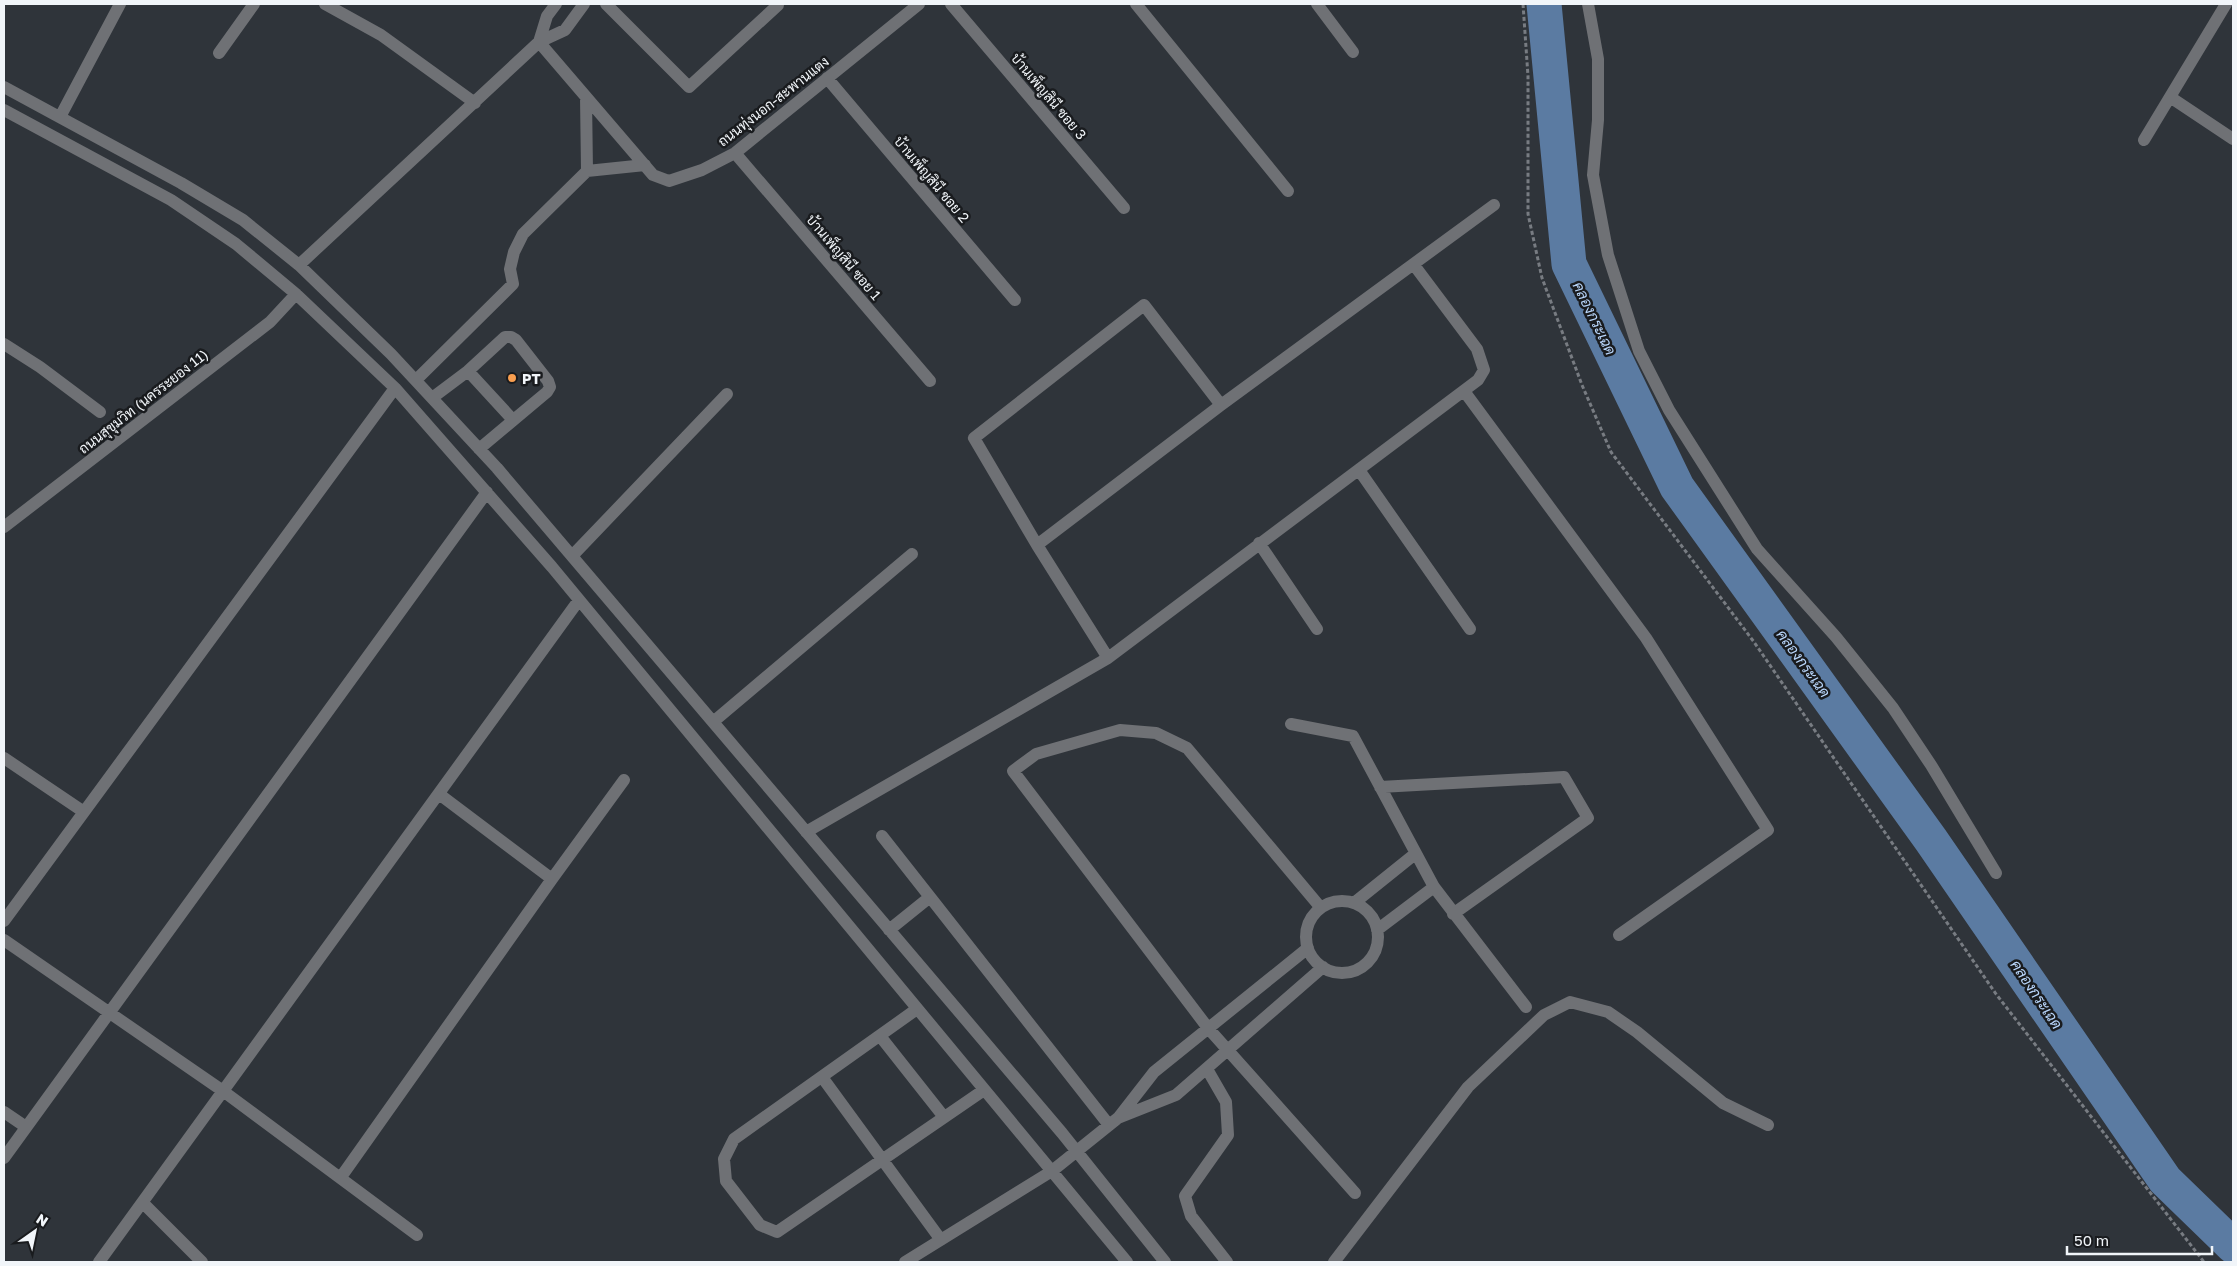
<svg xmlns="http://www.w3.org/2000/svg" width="2237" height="1266" viewBox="0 0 2237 1266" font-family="'Golos Text',Sarabun,sans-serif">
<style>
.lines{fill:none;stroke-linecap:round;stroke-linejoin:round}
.river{stroke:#5b7ba2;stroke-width:35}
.path{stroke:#787c82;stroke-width:3;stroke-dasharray:4 2.5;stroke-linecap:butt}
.minor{stroke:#6f7175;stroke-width:12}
.poi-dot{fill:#fa9f50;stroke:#191b1e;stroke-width:2}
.labels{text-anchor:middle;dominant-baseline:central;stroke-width:5;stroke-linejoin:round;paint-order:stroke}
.street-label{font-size:14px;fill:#f1f5f9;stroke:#191b1e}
.poi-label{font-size:14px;font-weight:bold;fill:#f1f5f9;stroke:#191b1e;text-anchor:start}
.water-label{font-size:15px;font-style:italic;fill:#b8d5fa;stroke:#191b1e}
</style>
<rect width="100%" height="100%" fill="#2f343a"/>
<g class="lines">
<path class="river" d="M 1544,4 L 1569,264 L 1677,487 L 1931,840 L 2165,1180 L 2233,1246"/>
<path class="path" d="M 1523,4 L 1528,76 L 1528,214 L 1542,278 L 1582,385 L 1611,452 L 1754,642 L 1996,994 L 2204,1262"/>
<path class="minor" d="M 325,4 L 381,35 L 475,103
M 606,4 L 689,87 L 778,5 L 776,4
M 951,4 L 1124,208
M 1136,4 L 1288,191
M 1317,4 L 1353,52
M 1588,4 L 1598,59 L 1598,120 L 1593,175 L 1608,255 L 1639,351 L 1669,410 L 1757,549 L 1836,637 L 1893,708 L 1931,765 L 1996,873
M 539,42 L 653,175 L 669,181 L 702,170 L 735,153 L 919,4
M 539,42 L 547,16 L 556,4
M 219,53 L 254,4
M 827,78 L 1015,300
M 4,87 L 181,183 L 243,220 L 299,265 L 391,354 L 497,468 L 713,722 L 1062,1133 L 1165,1262
M 586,97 L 587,171
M 2170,97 L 2233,139
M 4,110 L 171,200 L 236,244 L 296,294 L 395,388 L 552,567 L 1127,1262
M 60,117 L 120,4
M 2144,140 L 2226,4
M 735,153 L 930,381
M 299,265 L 539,42 L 565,30 L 584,4
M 4,344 L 40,367 L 100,412
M 468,371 L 513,420
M 416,380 L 513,284 L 510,269 L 514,252 L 523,234 L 587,171 L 645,165
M 1464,391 L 1646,638 L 1768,830 L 1619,935
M 432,398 L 468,371 L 505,337 L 511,337 L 516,340 L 548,381 L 550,387 L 547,392 L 479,449
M 1359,470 L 1470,629
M 4,527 L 270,322 L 296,294
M 1259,543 L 1317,629
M 1037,545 L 1221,405 L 1494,205
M 572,556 L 727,394
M 1108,658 L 1037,545 L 974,438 L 1144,305 L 1221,405
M 713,722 L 912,554
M 1291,724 L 1353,736 L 1434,887 L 1526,1007
M 4,758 L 84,812
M 1380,787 L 1564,777 L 1588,818 L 1453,914
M 439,794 L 552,879
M 806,832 L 1108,658 L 1478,380 L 1484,370 L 1477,349 L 1414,265
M 882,836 L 930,897 L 889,930
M 930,897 L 1109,1125
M1306 937a36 36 0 1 1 72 0a36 36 0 1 1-72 0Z
M 1354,903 L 1415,854
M 1321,908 L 1187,748 L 1156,733 L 1120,730 L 1036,754 L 1013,771 L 1208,1028 L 1355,1193
M 4,921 L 395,388
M 1377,930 L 1434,887
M 4,940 L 223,1091 L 417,1235
M 917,1009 L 734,1139 L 724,1159 L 726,1181 L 760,1225 L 777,1232 L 984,1090
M 880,1036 L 944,1117
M 1207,1069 L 1226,1102 L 1228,1135 L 1185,1196 L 1191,1216 L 1227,1262
M 822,1077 L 941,1240
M 4,1112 L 26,1127
M 1119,1117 L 1154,1072 L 1308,948
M 4,1158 L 487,492
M 341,1177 L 552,879 L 624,780
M 143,1203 L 202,1262
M 99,1262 L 579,600
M 905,1262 L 1052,1171 L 1118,1118 L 1176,1095 L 1323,967
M 1334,1262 L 1468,1087 L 1544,1015 L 1570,1002 L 1608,1012 L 1637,1032 L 1723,1103 L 1768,1125"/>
</g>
<circle class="poi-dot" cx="512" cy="378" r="5"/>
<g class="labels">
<g class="street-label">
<text transform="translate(1049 96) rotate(50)">บ้านเพ็ญสินี ซอย 3</text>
<text transform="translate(773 101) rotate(-38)">ถนนทุ่งนอก-สะพานแตง</text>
<text transform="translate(932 179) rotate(50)">บ้านเพ็ญสินี ซอย 2</text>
<text transform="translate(844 257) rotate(50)">บ้านเพ็ญสินี ซอย 1</text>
<text transform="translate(143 401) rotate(-38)">ถนนสุขุมวิท (นครระยอง 11)</text>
</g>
<g class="poi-label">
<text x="522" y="378">PT</text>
</g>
<g class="water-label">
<text transform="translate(1595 318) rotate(64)">คลองกระเฉด</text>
<text transform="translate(1804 663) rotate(54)">คลองกระเฉด</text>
<text transform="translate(2037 994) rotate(56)">คลองกระเฉด</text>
</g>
</g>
<rect width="2237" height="1266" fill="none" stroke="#f1f5f9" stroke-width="10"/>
<g transform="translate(35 1231) rotate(33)" stroke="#191b1e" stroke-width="4" paint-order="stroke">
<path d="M0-4L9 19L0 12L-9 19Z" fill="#f1f5f9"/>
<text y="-8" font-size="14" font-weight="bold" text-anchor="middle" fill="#f1f5f9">N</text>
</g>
<path d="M2067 1246v8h145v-8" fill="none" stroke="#f1f5f9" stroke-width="2.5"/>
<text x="2074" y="1246" font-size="15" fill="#f1f5f9" stroke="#191b1e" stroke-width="4" paint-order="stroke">50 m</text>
</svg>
